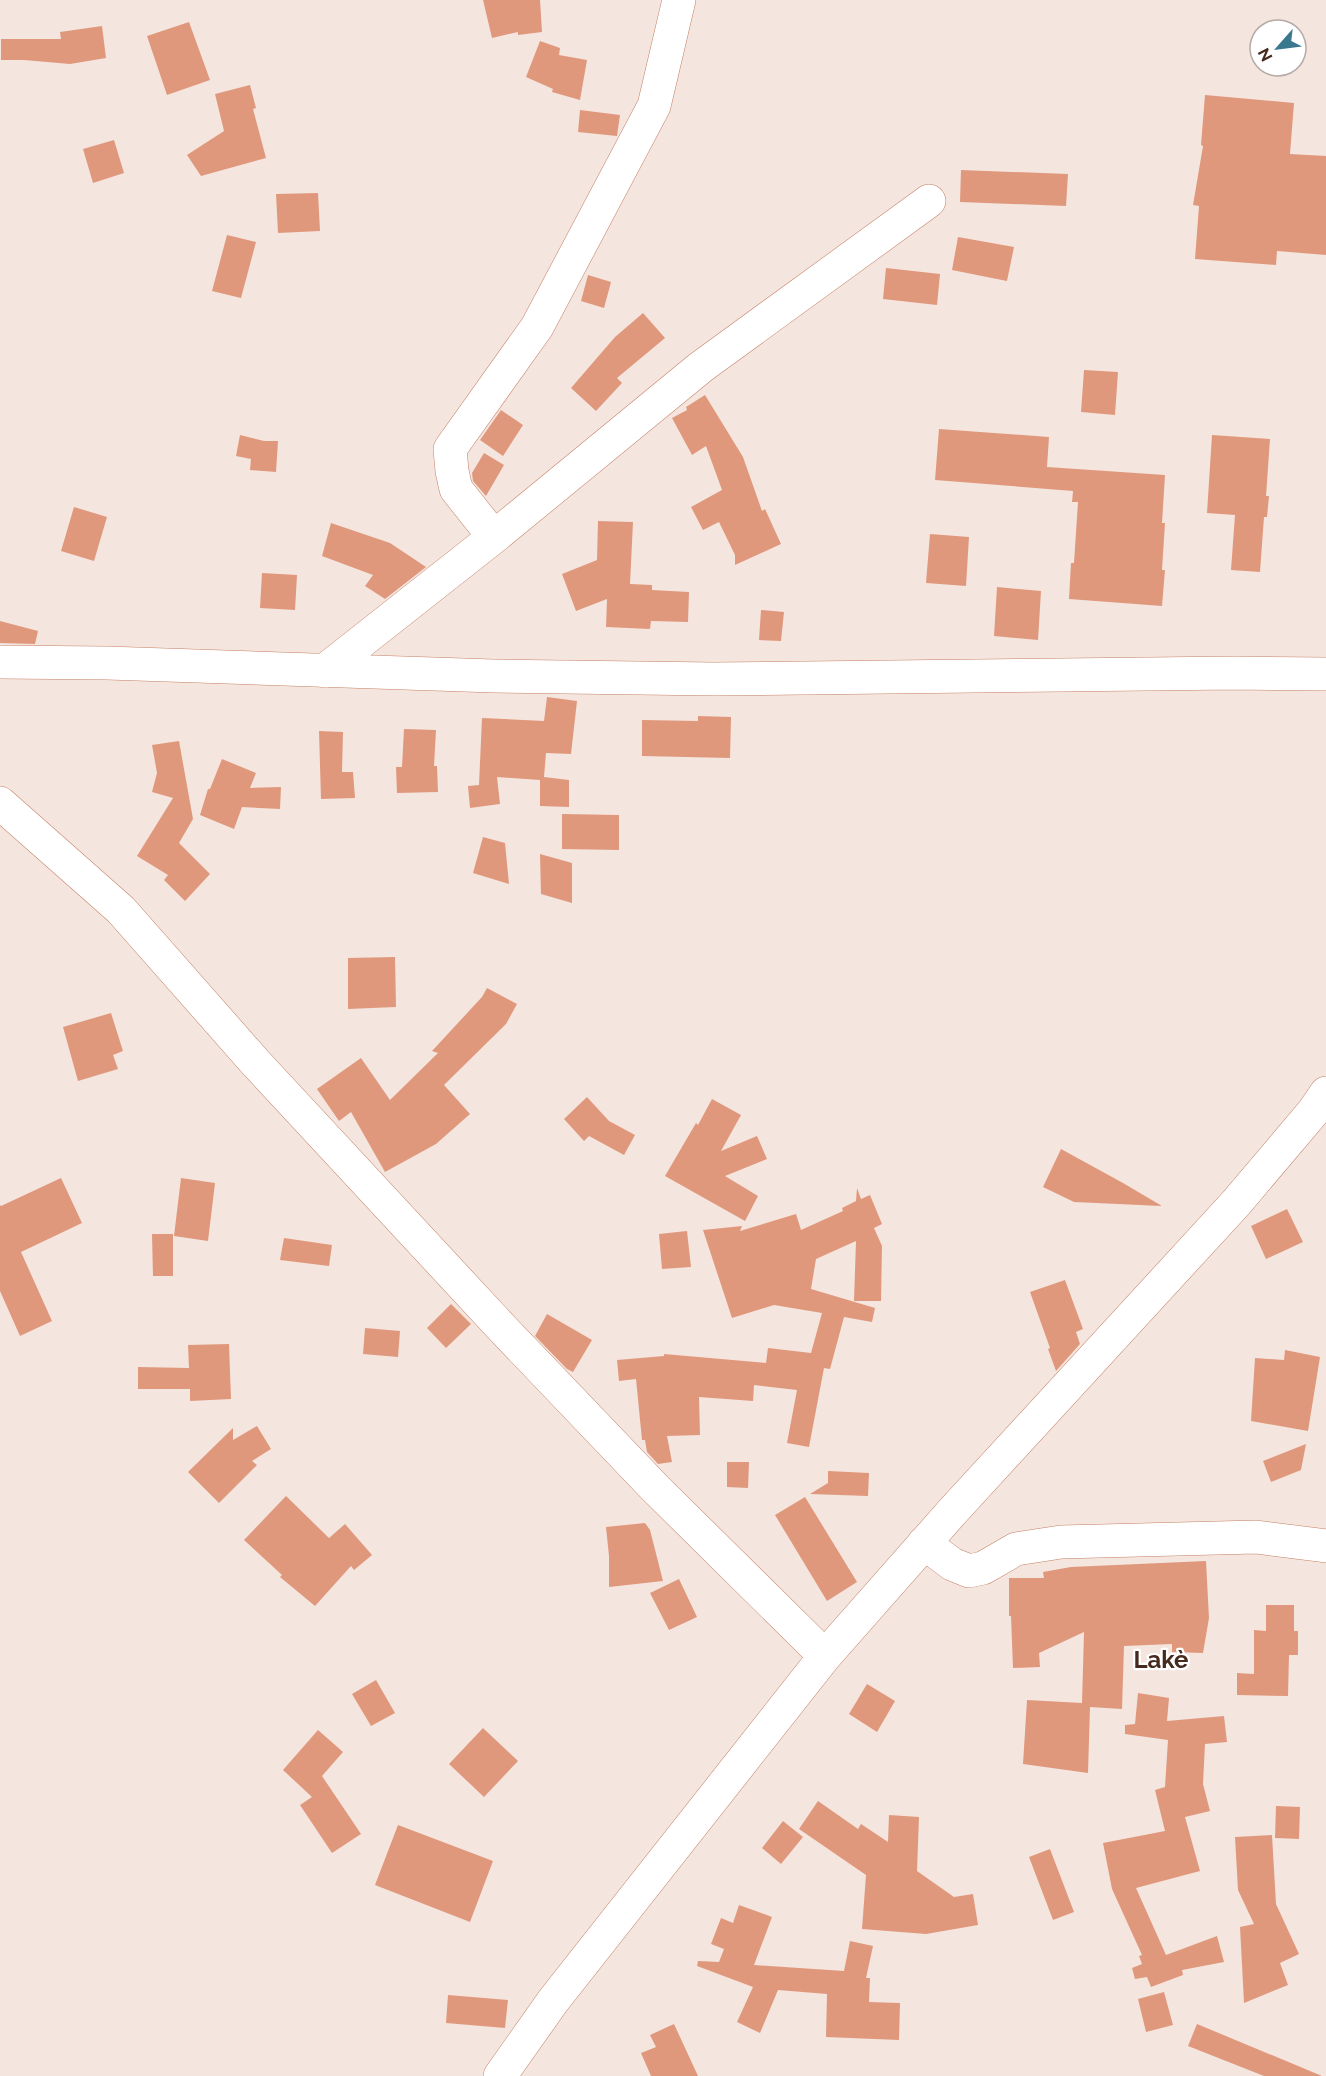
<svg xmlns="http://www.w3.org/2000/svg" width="1326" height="2076" viewBox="0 0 1326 2076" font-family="Raleway,sans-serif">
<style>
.building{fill:#e0987c}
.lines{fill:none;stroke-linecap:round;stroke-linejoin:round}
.minor-casing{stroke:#c58065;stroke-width:34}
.minor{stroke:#fff;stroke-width:33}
.labels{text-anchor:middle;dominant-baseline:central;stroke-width:4.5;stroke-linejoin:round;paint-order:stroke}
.quarter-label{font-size:24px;font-weight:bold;fill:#472a1e;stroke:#fff}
</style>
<rect width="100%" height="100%" fill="#f5e5df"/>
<path class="building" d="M 483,0 L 540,0 L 542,32 L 518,35 L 518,32 L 492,38 Z
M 189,22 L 210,80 L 167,95 L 147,36 Z
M 102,26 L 106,58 L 70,64 L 24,60 L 1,60 L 1,39 L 61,39 L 60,32 Z
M 540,41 L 560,48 L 559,55 L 587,60 L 580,100 L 552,92 L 553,89 L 526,77 Z
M 250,85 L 256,108 L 253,109 L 266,158 L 201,176 L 187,155 L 224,131 L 215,94 Z
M 1205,95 L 1294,103 L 1290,154 L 1326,156 L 1326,255 L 1277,251 L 1276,265 L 1195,259 L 1199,206 L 1193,205 L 1203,146 L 1201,145 Z
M 580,110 L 620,115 L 617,136 L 578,132 Z
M 114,140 L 124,173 L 93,183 L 83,149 Z
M 961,170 L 1068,174 L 1066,206 L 960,202 Z
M 318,193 L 320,231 L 278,233 L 276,194 Z
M 227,235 L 256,242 L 241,298 L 212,291 Z
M 958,237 L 1014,247 L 1007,281 L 952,270 Z
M 886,268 L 940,274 L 937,305 L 883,299 Z
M 588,275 L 611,282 L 604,308 L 581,301 Z
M 643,313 L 665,338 L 617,378 L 622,383 L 596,411 L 571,388 L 615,337 Z
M 1084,370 L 1118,372 L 1115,415 L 1081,412 Z
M 705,395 L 743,457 L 762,511 L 765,509 L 781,544 L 735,565 L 735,555 L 719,522 L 703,530 L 691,507 L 722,490 L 706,446 L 692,455 L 672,418 L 687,410 L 686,407 Z
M 501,410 L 523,425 L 503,456 L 480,440 Z
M 939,429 L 1049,437 L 1047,467 L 1165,475 L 1162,523 L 1165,523 L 1162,570 L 1165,570 L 1162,606 L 1069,599 L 1071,563 L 1074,563 L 1078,502 L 1072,502 L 1073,491 L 935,480 Z
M 240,435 L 264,441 L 278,441 L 276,472 L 250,470 L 251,459 L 236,456 Z
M 1212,435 L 1270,439 L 1266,496 L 1269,496 L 1267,517 L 1264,517 L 1260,572 L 1231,570 L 1235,515 L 1207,513 Z
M 484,453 L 504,465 L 486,496 L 473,481 L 472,473 Z
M 74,507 L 107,517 L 94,561 L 61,551 Z
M 598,521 L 633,522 L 630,584 L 652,585 L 652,590 L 689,592 L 688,622 L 651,621 L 650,629 L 606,627 L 607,599 L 576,611 L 562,574 L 597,560 Z
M 331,523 L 390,543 L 426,567 L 385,599 L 365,586 L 373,575 L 322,556 Z
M 930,534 L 969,537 L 966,586 L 926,583 Z
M 262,573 L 297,575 L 295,610 L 260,608 Z
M 997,587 L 1041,591 L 1038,640 L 994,636 Z
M 761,610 L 784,612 L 781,641 L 759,640 Z
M 0,621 L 38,631 L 35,644 L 0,643 Z
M 547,697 L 577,701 L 571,754 L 546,753 L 544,777 L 569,780 L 569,807 L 540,806 L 540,780 L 497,777 L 500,804 L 470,808 L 468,786 L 479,785 L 482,718 L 544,721 Z
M 698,716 L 731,717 L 730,758 L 642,756 L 642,720 L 698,721 Z
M 404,729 L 436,730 L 434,766 L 437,766 L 438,792 L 397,793 L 396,767 L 402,767 Z
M 319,731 L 343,732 L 342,772 L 353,772 L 355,798 L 321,799 Z
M 179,741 L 193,819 L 179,843 L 210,874 L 185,901 L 164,880 L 168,875 L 137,856 L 173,798 L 152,792 L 157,773 L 152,745 Z
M 222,759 L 256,773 L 250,788 L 281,787 L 280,809 L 242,807 L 234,829 L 200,815 L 208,789 L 210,789 Z
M 562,814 L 619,815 L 619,850 L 562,849 Z
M 483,837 L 505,843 L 509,884 L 473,873 Z
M 540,854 L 572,863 L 572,903 L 541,894 Z
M 395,957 L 396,1007 L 348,1009 L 348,958 Z
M 487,988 L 517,1004 L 506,1024 L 444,1085 L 470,1114 L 436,1144 L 385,1172 L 351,1112 L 339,1121 L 317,1089 L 361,1058 L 390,1100 L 438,1053 L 432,1051 L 482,997 Z
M 111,1013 L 123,1051 L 113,1055 L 118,1069 L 78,1081 L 63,1027 Z
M 587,1097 L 609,1121 L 635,1135 L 624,1155 L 589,1136 L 584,1141 L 564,1119 Z
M 712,1099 L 741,1115 L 721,1151 L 757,1136 L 767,1159 L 725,1176 L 758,1196 L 745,1221 L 665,1176 L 696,1123 L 698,1125 Z
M 1061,1149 L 1123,1183 L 1162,1206 L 1074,1202 L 1043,1187 Z
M 61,1178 L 82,1223 L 21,1252 L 52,1321 L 20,1336 L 0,1291 L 0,1205 L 1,1206 Z
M 181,1178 L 215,1183 L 208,1241 L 174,1236 Z
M 857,1188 L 861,1199 L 870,1195 L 882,1224 L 874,1228 L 882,1246 L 881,1301 L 854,1301 L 856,1241 L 816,1259 L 811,1289 L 875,1308 L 872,1322 L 844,1317 L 830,1369 L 824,1368 L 809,1447 L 787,1443 L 797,1390 L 754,1385 L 753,1401 L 699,1397 L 700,1435 L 667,1436 L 672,1462 L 658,1464 L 647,1452 L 645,1440 L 642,1440 L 636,1379 L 619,1381 L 617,1360 L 664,1356 L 664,1354 L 766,1363 L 768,1348 L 811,1353 L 822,1313 L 774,1305 L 732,1318 L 703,1230 L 742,1226 L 740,1231 L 796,1214 L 801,1230 L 843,1211 L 842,1208 L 856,1201 Z
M 1287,1209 L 1303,1242 L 1266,1259 L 1251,1226 Z
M 687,1231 L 691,1267 L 662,1269 L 659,1234 Z
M 152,1234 L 173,1234 L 173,1276 L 153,1276 Z
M 284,1238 L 332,1245 L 329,1266 L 280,1260 Z
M 1065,1280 L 1083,1329 L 1076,1332 L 1080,1344 L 1056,1371 L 1048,1349 L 1050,1348 L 1030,1292 Z
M 451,1304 L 471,1324 L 446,1348 L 427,1328 Z
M 547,1314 L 592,1340 L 573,1372 L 567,1369 L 535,1336 Z
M 365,1328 L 400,1331 L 398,1357 L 363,1354 Z
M 229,1344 L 231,1399 L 190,1401 L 190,1389 L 138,1389 L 138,1367 L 189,1368 L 188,1345 Z
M 1285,1350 L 1320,1357 L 1308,1431 L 1251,1421 L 1255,1358 L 1284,1360 Z
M 257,1426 L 271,1449 L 252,1461 L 257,1465 L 219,1503 L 188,1472 L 233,1428 L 233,1440 Z
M 1306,1444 L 1301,1470 L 1271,1482 L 1263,1461 Z
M 727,1462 L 749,1462 L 748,1488 L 727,1487 Z
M 828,1471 L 869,1473 L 868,1496 L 810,1494 L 828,1483 Z
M 286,1496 L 329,1538 L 345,1524 L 372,1555 L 354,1570 L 351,1566 L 315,1606 L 280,1577 L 282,1575 L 244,1540 Z
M 805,1497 L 857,1582 L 827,1601 L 775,1515 Z
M 645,1523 L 650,1530 L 663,1581 L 609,1587 L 609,1556 L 606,1527 Z
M 1206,1561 L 1209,1618 L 1203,1653 L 1172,1652 L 1172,1644 L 1124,1646 L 1122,1709 L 1090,1707 L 1088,1773 L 1023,1764 L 1027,1700 L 1082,1703 L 1084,1632 L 1039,1653 L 1040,1667 L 1013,1668 L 1011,1616 L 1009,1616 L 1009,1578 L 1044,1578 L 1043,1572 L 1071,1567 Z
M 679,1579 L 697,1617 L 669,1630 L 650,1593 Z
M 1266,1605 L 1294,1605 L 1294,1631 L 1298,1631 L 1298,1655 L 1289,1655 L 1288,1696 L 1237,1695 L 1237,1673 L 1254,1674 L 1254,1630 L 1266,1631 Z
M 376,1680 L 395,1713 L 371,1726 L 352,1694 Z
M 867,1684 L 895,1701 L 877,1732 L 849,1714 Z
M 1138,1693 L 1169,1698 L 1167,1721 L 1224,1716 L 1227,1742 L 1205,1744 L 1203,1784 L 1210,1811 L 1185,1817 L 1200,1871 L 1136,1888 L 1166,1955 L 1217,1936 L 1224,1962 L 1182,1970 L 1183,1975 L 1151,1987 L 1147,1977 L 1135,1979 L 1132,1968 L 1142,1964 L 1139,1956 L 1142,1955 L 1112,1889 L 1103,1843 L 1165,1831 L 1155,1790 L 1165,1787 L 1168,1740 L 1125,1734 L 1125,1725 L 1135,1724 Z
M 483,1728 L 518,1761 L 484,1797 L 449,1764 Z
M 318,1730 L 343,1752 L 322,1776 L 361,1834 L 332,1853 L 300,1805 L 312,1797 L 283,1770 Z
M 818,1801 L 858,1829 L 861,1824 L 888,1842 L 889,1815 L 919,1817 L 917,1871 L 954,1897 L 973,1894 L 978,1925 L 926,1934 L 862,1929 L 866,1875 L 799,1829 Z
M 1276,1806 L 1300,1807 L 1299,1839 L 1275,1838 Z
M 783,1821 L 803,1837 L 781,1864 L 762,1848 Z
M 398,1825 L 493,1861 L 470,1922 L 375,1885 Z
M 1272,1835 L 1276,1904 L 1299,1954 L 1280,1963 L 1288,1985 L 1244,2003 L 1240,1927 L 1254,1924 L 1238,1890 L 1235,1837 Z
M 1050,1849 L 1074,1912 L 1053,1920 L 1029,1857 Z
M 739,1905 L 772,1917 L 754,1965 L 844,1971 L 850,1941 L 873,1946 L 866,1978 L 870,1978 L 869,2002 L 900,2003 L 899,2040 L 826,2037 L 827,1994 L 778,1990 L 760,2033 L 737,2022 L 753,1987 L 697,1966 L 698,1961 L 719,1962 L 724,1949 L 711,1944 L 721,1918 L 733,1923 Z
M 1164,1992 L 1173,2025 L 1146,2032 L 1138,1999 Z
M 448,1995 L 508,2000 L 505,2028 L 446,2023 Z
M 674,2024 L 698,2076 L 651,2076 L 641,2053 L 656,2047 L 650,2035 Z
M 1197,2024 L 1322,2076 L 1264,2076 L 1188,2046 Z"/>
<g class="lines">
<defs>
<path id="minor" d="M 494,537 L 456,489 L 452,471 L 450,449 L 537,327 L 654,106 L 679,0
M 0,662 L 107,663 L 494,676 L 714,679 L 1235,673 L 1326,674
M 324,671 L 494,537 L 701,367 L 929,201
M 0,803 L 121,910 L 255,1062 L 502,1328 L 655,1488 L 825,1656
M 924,1543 L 952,1564 L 969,1571 L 983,1568 L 1016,1549 L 1061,1542 L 1256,1537 L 1326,1546
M 500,2076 L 553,2001 L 825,1656 L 952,1512 L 1236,1203 L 1313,1112 L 1326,1093"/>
</defs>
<use href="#minor" class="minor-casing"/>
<use href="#minor" class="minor"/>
</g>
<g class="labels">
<g class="quarter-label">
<text x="1161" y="1659">Lakè</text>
</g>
</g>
<g transform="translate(1278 48) rotate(242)"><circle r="28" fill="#ffffff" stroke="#b5aaa5" stroke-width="1.5"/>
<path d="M0-4.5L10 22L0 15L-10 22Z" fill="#39788d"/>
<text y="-9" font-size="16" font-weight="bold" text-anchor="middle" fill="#472a1e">N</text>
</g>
</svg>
